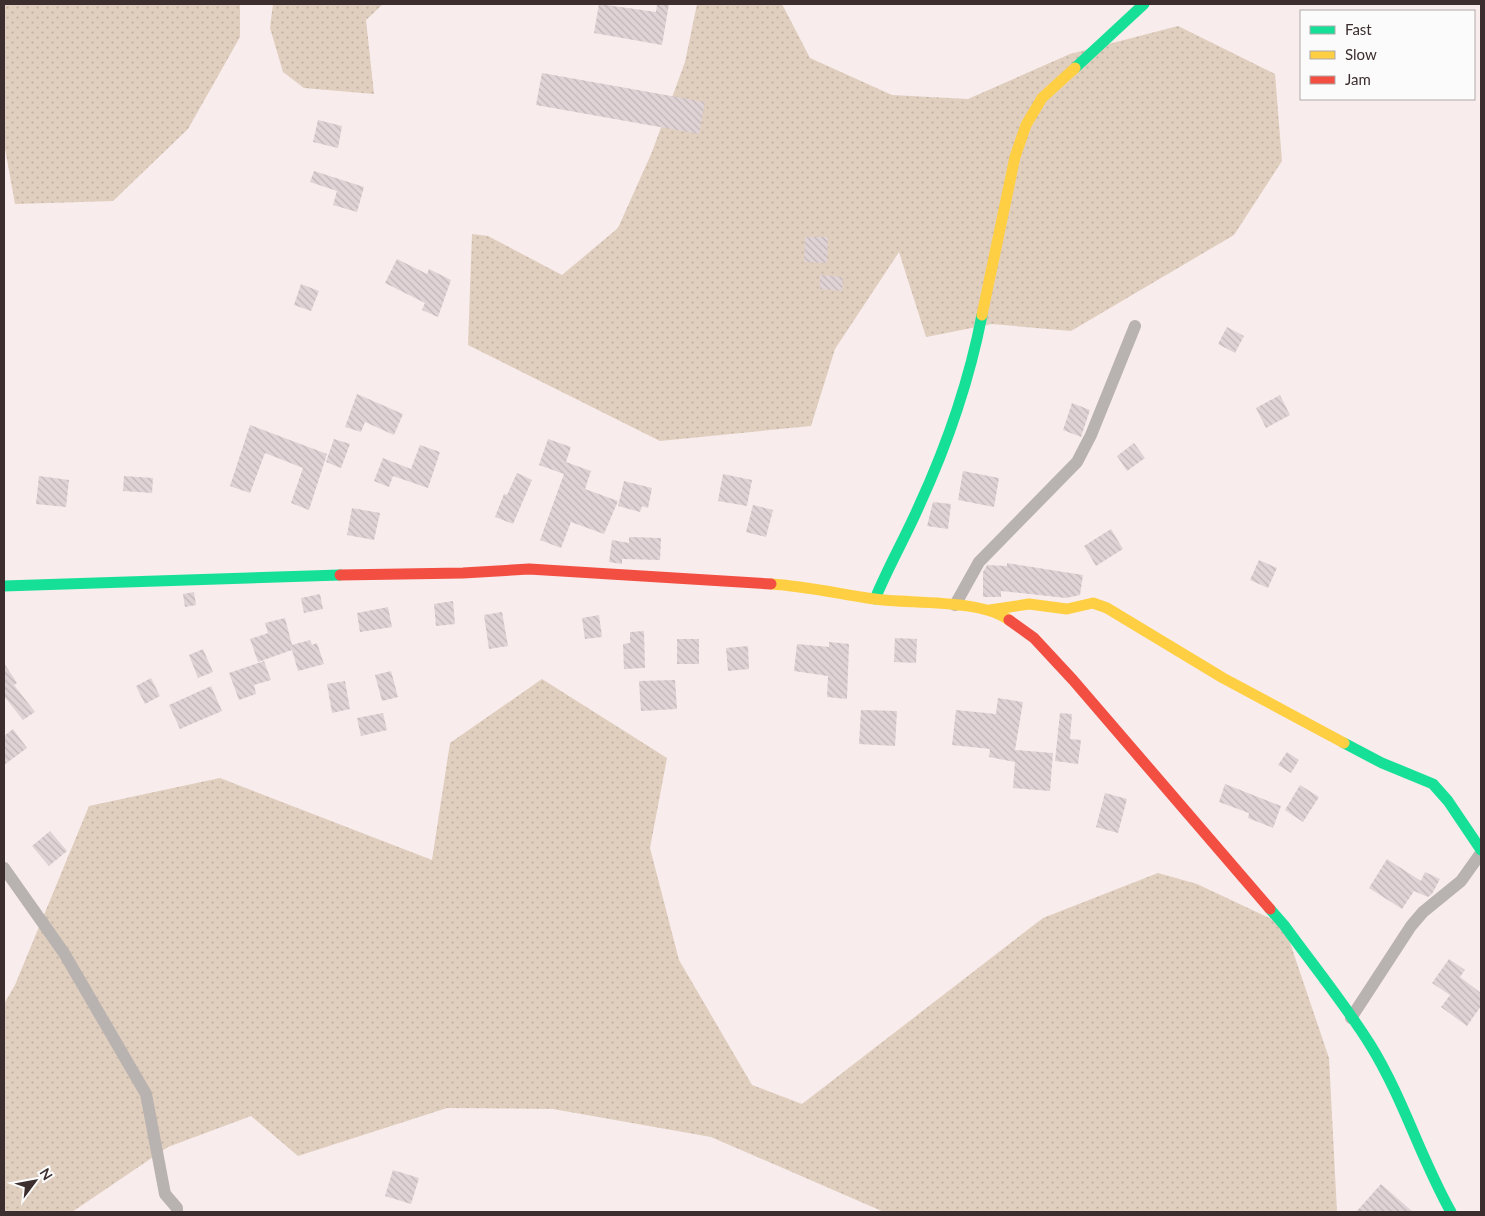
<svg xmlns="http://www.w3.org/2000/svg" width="1485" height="1216" viewBox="0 0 1485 1216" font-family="Lato,sans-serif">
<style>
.green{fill:url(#green-dots)}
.building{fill:url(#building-back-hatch)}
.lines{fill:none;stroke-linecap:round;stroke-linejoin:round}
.street{stroke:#b8b2b0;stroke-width:12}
.fast{stroke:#16e098;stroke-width:11}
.slow{stroke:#ffcf43;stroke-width:11}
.jam{stroke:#f24e42;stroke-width:11}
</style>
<defs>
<pattern id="green-dots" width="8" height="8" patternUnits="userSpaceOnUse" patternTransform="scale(1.25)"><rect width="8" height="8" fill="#e0cfbf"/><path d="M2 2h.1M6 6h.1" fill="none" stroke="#c1b2a4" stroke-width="1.8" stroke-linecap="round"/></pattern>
<pattern id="building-back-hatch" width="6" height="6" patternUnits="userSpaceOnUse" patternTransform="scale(1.25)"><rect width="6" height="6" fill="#e0d3d5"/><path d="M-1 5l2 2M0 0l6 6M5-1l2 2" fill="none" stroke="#c1b5b7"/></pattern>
</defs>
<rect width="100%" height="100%" fill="#f8ecec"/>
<path class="green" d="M 4,4 L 240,4 L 240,37 L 188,129 L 113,201 L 15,204 L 4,143 Z
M 273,4 L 383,4 L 366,20 L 374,94 L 304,88 L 283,72 L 270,28 Z
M 697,4 L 782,4 L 810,58 L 892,95 L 968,99 L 1070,54 L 1178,26 L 1275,74 L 1282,161 L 1234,235 L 1071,331 L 992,324 L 926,337 L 899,252 L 835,349 L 811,426 L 660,441 L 468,345 L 472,234 L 488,236 L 562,275 L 618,228 L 652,152 L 685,62 Z
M 542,679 L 667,758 L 650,848 L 679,960 L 752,1085 L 802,1104 L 1043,918 L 1158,873 L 1197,884 L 1284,925 L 1329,1058 L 1337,1212 L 884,1212 L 711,1137 L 553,1109 L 447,1108 L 298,1156 L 251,1116 L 168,1147 L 72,1212 L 4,1212 L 4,1004 L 15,985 L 89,806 L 220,778 L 432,860 L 450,743 Z"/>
<path class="building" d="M 599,4 L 656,12 L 657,4 L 669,4 L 662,45 L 594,33 Z
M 542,73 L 705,102 L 699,134 L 536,105 Z
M 318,120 L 342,126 L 338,148 L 313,142 Z
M 314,171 L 364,187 L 357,212 L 333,205 L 337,191 L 310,182 Z
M 805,237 L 828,237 L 827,263 L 804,262 Z
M 397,259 L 427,274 L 429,269 L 451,280 L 438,317 L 422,310 L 425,303 L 385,283 Z
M 820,275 L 843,277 L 842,291 L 820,289 Z
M 301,284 L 319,291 L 311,311 L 294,305 Z
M 1227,327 L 1244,336 L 1235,353 L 1218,344 Z
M 357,394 L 403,414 L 394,435 L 365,422 L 361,432 L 345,427 Z
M 1280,395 L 1290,415 L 1266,428 L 1256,408 Z
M 1072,403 L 1090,410 L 1081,437 L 1063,430 Z
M 250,425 L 327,454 L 309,510 L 291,503 L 303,468 L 265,453 L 250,493 L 230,486 Z
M 334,439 L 350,444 L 341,468 L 326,462 Z
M 548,439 L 571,447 L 566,462 L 591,471 L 585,489 L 618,501 L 604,534 L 571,522 L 561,548 L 540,540 L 564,474 L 539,465 Z
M 1134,443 L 1145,458 L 1127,471 L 1117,456 Z
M 420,445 L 440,452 L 428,488 L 393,476 L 389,487 L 374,481 L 383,458 L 411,469 Z
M 963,471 L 999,478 L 994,507 L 958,500 Z
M 517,473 L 532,480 L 513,524 L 495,517 L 504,494 L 507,495 Z
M 723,474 L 752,480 L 747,506 L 718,501 Z
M 39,476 L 69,480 L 66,507 L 36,504 Z
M 124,476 L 153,478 L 152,493 L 123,491 Z
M 624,481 L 652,488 L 648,508 L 642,506 L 640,512 L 618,506 Z
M 933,502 L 951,504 L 948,529 L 927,526 Z
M 753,505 L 773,510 L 766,537 L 746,532 Z
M 352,508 L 380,513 L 374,540 L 347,535 Z
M 1111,529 L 1123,549 L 1096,566 L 1084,546 Z
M 629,537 L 661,538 L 660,560 L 622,559 L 622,564 L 609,562 L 612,540 L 629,543 Z
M 1259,560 L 1277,568 L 1268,588 L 1250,580 Z
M 1007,563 L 1083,575 L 1080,595 L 1066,598 L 1001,591 L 1001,597 L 983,597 L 983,572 L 986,567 L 987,565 L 1007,566 Z
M 194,592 L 196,605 L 185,607 L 183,594 Z
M 320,594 L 323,609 L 304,613 L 301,598 Z
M 453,601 L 455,624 L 436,626 L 434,604 Z
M 388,607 L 392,627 L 360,632 L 357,613 Z
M 502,612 L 508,646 L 489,649 L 484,615 Z
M 599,615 L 602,637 L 585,639 L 582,618 Z
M 285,618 L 292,645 L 310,640 L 312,645 L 317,643 L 324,664 L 298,671 L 292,650 L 258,662 L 250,639 L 268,633 L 265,623 Z
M 644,631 L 645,668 L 624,669 L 623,644 L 630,643 L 630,632 Z
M 895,638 L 917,639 L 916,663 L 894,662 Z
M 677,639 L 699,639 L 699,664 L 677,664 Z
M 829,642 L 849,644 L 847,699 L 827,697 L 828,676 L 794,671 L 797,644 L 829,647 Z
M 748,646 L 749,669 L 728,671 L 726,648 Z
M 203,649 L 213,672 L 198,678 L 189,655 Z
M 264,661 L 271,680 L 254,685 L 256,694 L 239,700 L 229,673 Z
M 4,663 L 17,683 L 14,685 L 35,712 L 23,720 L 4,696 Z
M 391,671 L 398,697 L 382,701 L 375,675 Z
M 151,678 L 160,696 L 145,704 L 136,686 Z
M 675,680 L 677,709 L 641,711 L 639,681 Z
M 345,681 L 350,709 L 332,713 L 327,684 Z
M 211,686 L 222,711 L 180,729 L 169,705 Z
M 998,698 L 1023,702 L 1015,750 L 1053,753 L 1050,791 L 1013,788 L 1015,762 L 989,757 L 990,749 L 952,745 L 956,710 L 996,714 Z
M 861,710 L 897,711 L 895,746 L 859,744 Z
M 383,713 L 387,730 L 361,736 L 357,718 Z
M 1060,713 L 1072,714 L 1070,739 L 1081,740 L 1078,764 L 1055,761 Z
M 13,729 L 27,748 L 4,765 L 4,736 Z
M 1287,752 L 1299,760 L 1291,773 L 1278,765 Z
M 1225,784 L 1281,806 L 1273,828 L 1248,818 L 1249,813 L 1219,802 Z
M 1300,785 L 1319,797 L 1303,822 L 1285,810 Z
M 1105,793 L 1127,799 L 1118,833 L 1096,827 Z
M 50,831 L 67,851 L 49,866 L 32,846 Z
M 1387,859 L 1421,881 L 1425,872 L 1440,879 L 1432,894 L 1428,897 L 1414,891 L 1402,909 L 1369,888 Z
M 1449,959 L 1465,970 L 1460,977 L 1481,993 L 1481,1006 L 1467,1026 L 1441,1007 L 1450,995 L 1432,983 Z
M 393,1170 L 419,1178 L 411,1204 L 385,1196 Z
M 1381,1184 L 1413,1212 L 1356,1212 Z"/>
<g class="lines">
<path class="street" d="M 955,605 L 979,562 L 1077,462 L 1091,435 L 1135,326
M 4,868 L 64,953 L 146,1094 L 165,1194 L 177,1208 L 177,1212
M 1351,1018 L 1411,926 L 1423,912 L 1461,881 L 1481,853"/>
<path class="fast" d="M 1075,68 L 1144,4
M 4,586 L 340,575
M 875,599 C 888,567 905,538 919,506 C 947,445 969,382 982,315
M 1344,743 L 1382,763 L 1433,784 L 1448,801 L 1481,850
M 1270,909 L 1284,925 C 1313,965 1345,1004 1371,1046 C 1403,1098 1421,1159 1451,1212"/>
<path class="slow" d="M 982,315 L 1015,157 L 1026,125 L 1042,98 L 1075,68
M 771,584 C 806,586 839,594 874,599 C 910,604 981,599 1009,620
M 990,610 L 1029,604 L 1067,609 L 1093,603 L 1107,608 L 1223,678 L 1344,743"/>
<path class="jam" d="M 340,575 L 463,573 L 529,569 L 771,584
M 1009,620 L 1034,638 L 1073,680 L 1270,909"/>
</g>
<rect width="1485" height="1216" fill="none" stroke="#3c2e2e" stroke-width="10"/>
<rect x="1300" y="10" width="175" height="90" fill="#fbfbfb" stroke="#afa9a9"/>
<rect x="1310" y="26" width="25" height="8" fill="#16e098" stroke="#afa9a9"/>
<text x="1345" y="35" font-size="15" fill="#3c2e2e">Fast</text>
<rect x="1310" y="51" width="25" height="8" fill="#ffcf43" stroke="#afa9a9"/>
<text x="1345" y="60" font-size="15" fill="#3c2e2e">Slow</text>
<rect x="1310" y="76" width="25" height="8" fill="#f24e42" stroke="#afa9a9"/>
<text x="1345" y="85" font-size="15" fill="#3c2e2e">Jam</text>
<g transform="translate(35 1181) rotate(58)" stroke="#fbfbfb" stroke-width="4" paint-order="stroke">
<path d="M0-4L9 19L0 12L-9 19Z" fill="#3c2e2e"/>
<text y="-8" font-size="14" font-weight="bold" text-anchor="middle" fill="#3c2e2e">N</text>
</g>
</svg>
